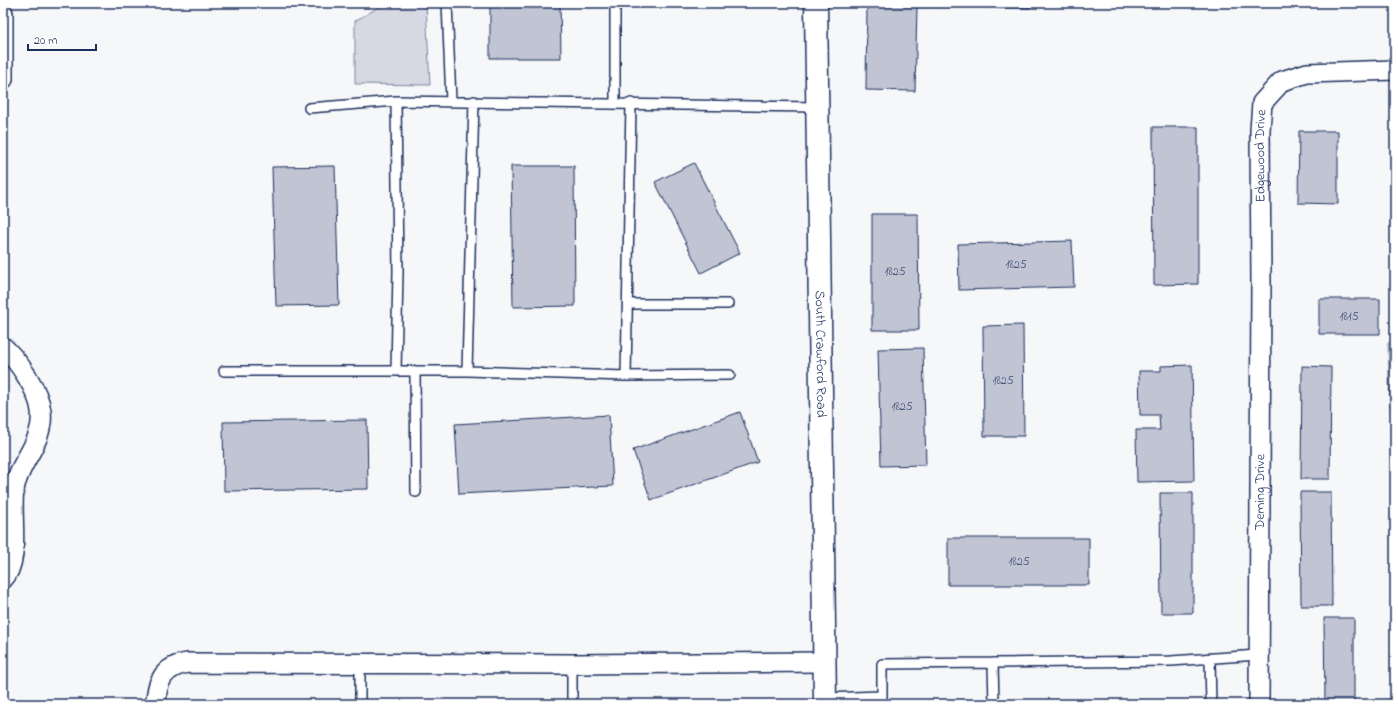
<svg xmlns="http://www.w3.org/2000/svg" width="1398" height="707" viewBox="0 0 1398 707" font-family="'Indie Flower',sans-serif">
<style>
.green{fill:#d6d9e2;stroke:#7884a0}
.building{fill:#c0c4d3;stroke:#1b2f5e}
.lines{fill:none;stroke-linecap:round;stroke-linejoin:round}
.lane-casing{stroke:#1b2f5e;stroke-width:12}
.street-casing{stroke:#1b2f5e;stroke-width:22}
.secondary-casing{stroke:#1b2f5e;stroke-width:25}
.lane{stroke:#fff;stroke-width:9}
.street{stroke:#fff;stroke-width:19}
.secondary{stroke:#fff;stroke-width:22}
.labels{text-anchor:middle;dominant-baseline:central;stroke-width:3.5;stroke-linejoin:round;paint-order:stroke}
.number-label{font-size:12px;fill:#44547b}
.street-label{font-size:14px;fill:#1b2f5e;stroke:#fff}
</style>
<rect width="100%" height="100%" fill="#f6f7f9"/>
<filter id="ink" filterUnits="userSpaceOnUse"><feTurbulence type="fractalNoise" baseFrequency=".025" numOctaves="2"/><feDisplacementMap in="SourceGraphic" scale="8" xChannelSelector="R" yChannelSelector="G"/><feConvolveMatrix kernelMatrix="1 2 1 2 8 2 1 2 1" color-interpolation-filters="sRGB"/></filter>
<g filter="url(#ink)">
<path class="green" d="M 386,3 L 426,3 L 430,85 L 355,84 L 355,21 Z
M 1388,343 L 1395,343 L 1395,407 L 1390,407 Z"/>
<path class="building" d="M 490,3 L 560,3 L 561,58 L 490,58 Z
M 867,3 L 930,3 L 930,7 L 917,7 L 915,91 L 866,90 Z
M 933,3 L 1030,3 L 1030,8 L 933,7 Z
M 1277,3 L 1348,3 L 1348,5 L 1277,6 Z
M 1153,127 L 1198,127 L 1198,284 L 1154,285 Z
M 1299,131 L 1338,131 L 1338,204 L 1298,203 Z
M 694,163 L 740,253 L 701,273 L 655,182 Z
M 335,166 L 339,305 L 276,306 L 272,167 Z
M 511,166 L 574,166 L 575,306 L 513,307 Z
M 872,214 L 918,214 L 919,330 L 872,330 Z
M 1072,241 L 1074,287 L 959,290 L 958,244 Z
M 1319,299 L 1380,299 L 1380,334 L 1319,334 Z
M 1023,325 L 1024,436 L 984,436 L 983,326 Z
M 923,348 L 926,465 L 881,466 L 878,349 Z
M 1192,365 L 1194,481 L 1137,482 L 1136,430 L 1160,430 L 1159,415 L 1140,415 L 1139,371 L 1161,371 L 1161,366 Z
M 1302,366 L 1331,367 L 1330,479 L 1301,479 Z
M 740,412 L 758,462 L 651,500 L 633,450 Z
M 609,415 L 613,486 L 459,494 L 455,424 Z
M 367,420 L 368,489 L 224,491 L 223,422 Z
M 1300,492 L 1331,492 L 1332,606 L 1301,606 Z
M 1160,493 L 1193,493 L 1193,613 L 1161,613 Z
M 948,538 L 1089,538 L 1089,585 L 948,585 Z
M 1324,618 L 1354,618 L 1354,704 L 1325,704 Z"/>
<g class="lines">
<defs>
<path id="lane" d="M 447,3 L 451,101
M 615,3 L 615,103
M 309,108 L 396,101 L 817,107
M 628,304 L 728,304
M 224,371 L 467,371 L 474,101
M 396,371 L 398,271 L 396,101
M 415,371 L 416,492
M 467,371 L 626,376 L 631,103
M 626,376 L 730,375
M 1210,660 L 1211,704
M 360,663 L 360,704
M 825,698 L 881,696
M 572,704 L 572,664
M 882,704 L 882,664 L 993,663
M 994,704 L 993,663 L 1171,661 L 1258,655"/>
<g id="street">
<path d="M 3,13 L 3,79"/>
<path d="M 3,347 C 18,360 39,391 41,411 C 45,442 18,462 14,490 C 10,515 21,561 3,579"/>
<path d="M 156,704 C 156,682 164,666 188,663 L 572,664 L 824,662"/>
<path id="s1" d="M 1259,704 L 1261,281 L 1260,130 L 1262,103 L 1282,81 L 1307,73 L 1395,70"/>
</g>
<g id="secondary">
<path id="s2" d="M 816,3 L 825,704"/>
</g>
</defs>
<use href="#lane" class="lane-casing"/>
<use href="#street" class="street-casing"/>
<use href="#secondary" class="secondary-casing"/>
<use href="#lane" class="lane"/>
<use href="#street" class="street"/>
<use href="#secondary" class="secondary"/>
</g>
</g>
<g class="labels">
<g class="number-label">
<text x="1016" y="265">1825</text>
<text x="895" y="272">1825</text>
<text x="1349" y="317">1815</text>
<text x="1003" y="381">1825</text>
<text x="902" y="407">1825</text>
<text x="1019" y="562">1825</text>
</g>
<g class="street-label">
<text stroke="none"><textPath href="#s1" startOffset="548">Edgewood Drive</textPath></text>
<text stroke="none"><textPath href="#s2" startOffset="351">South Crawford Road</textPath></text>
<text stroke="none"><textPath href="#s1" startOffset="212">Deming Drive</textPath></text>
</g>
</g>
<rect width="1398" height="707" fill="none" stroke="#fff" stroke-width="16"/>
<rect x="8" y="8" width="1382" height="691" fill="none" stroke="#1b2f5e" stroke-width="1.5" filter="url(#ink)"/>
<path d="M28 44v6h68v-6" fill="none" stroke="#1b2f5e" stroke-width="2"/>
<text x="34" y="44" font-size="12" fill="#1b2f5e" stroke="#ffffff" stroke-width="3" paint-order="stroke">20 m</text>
</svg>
